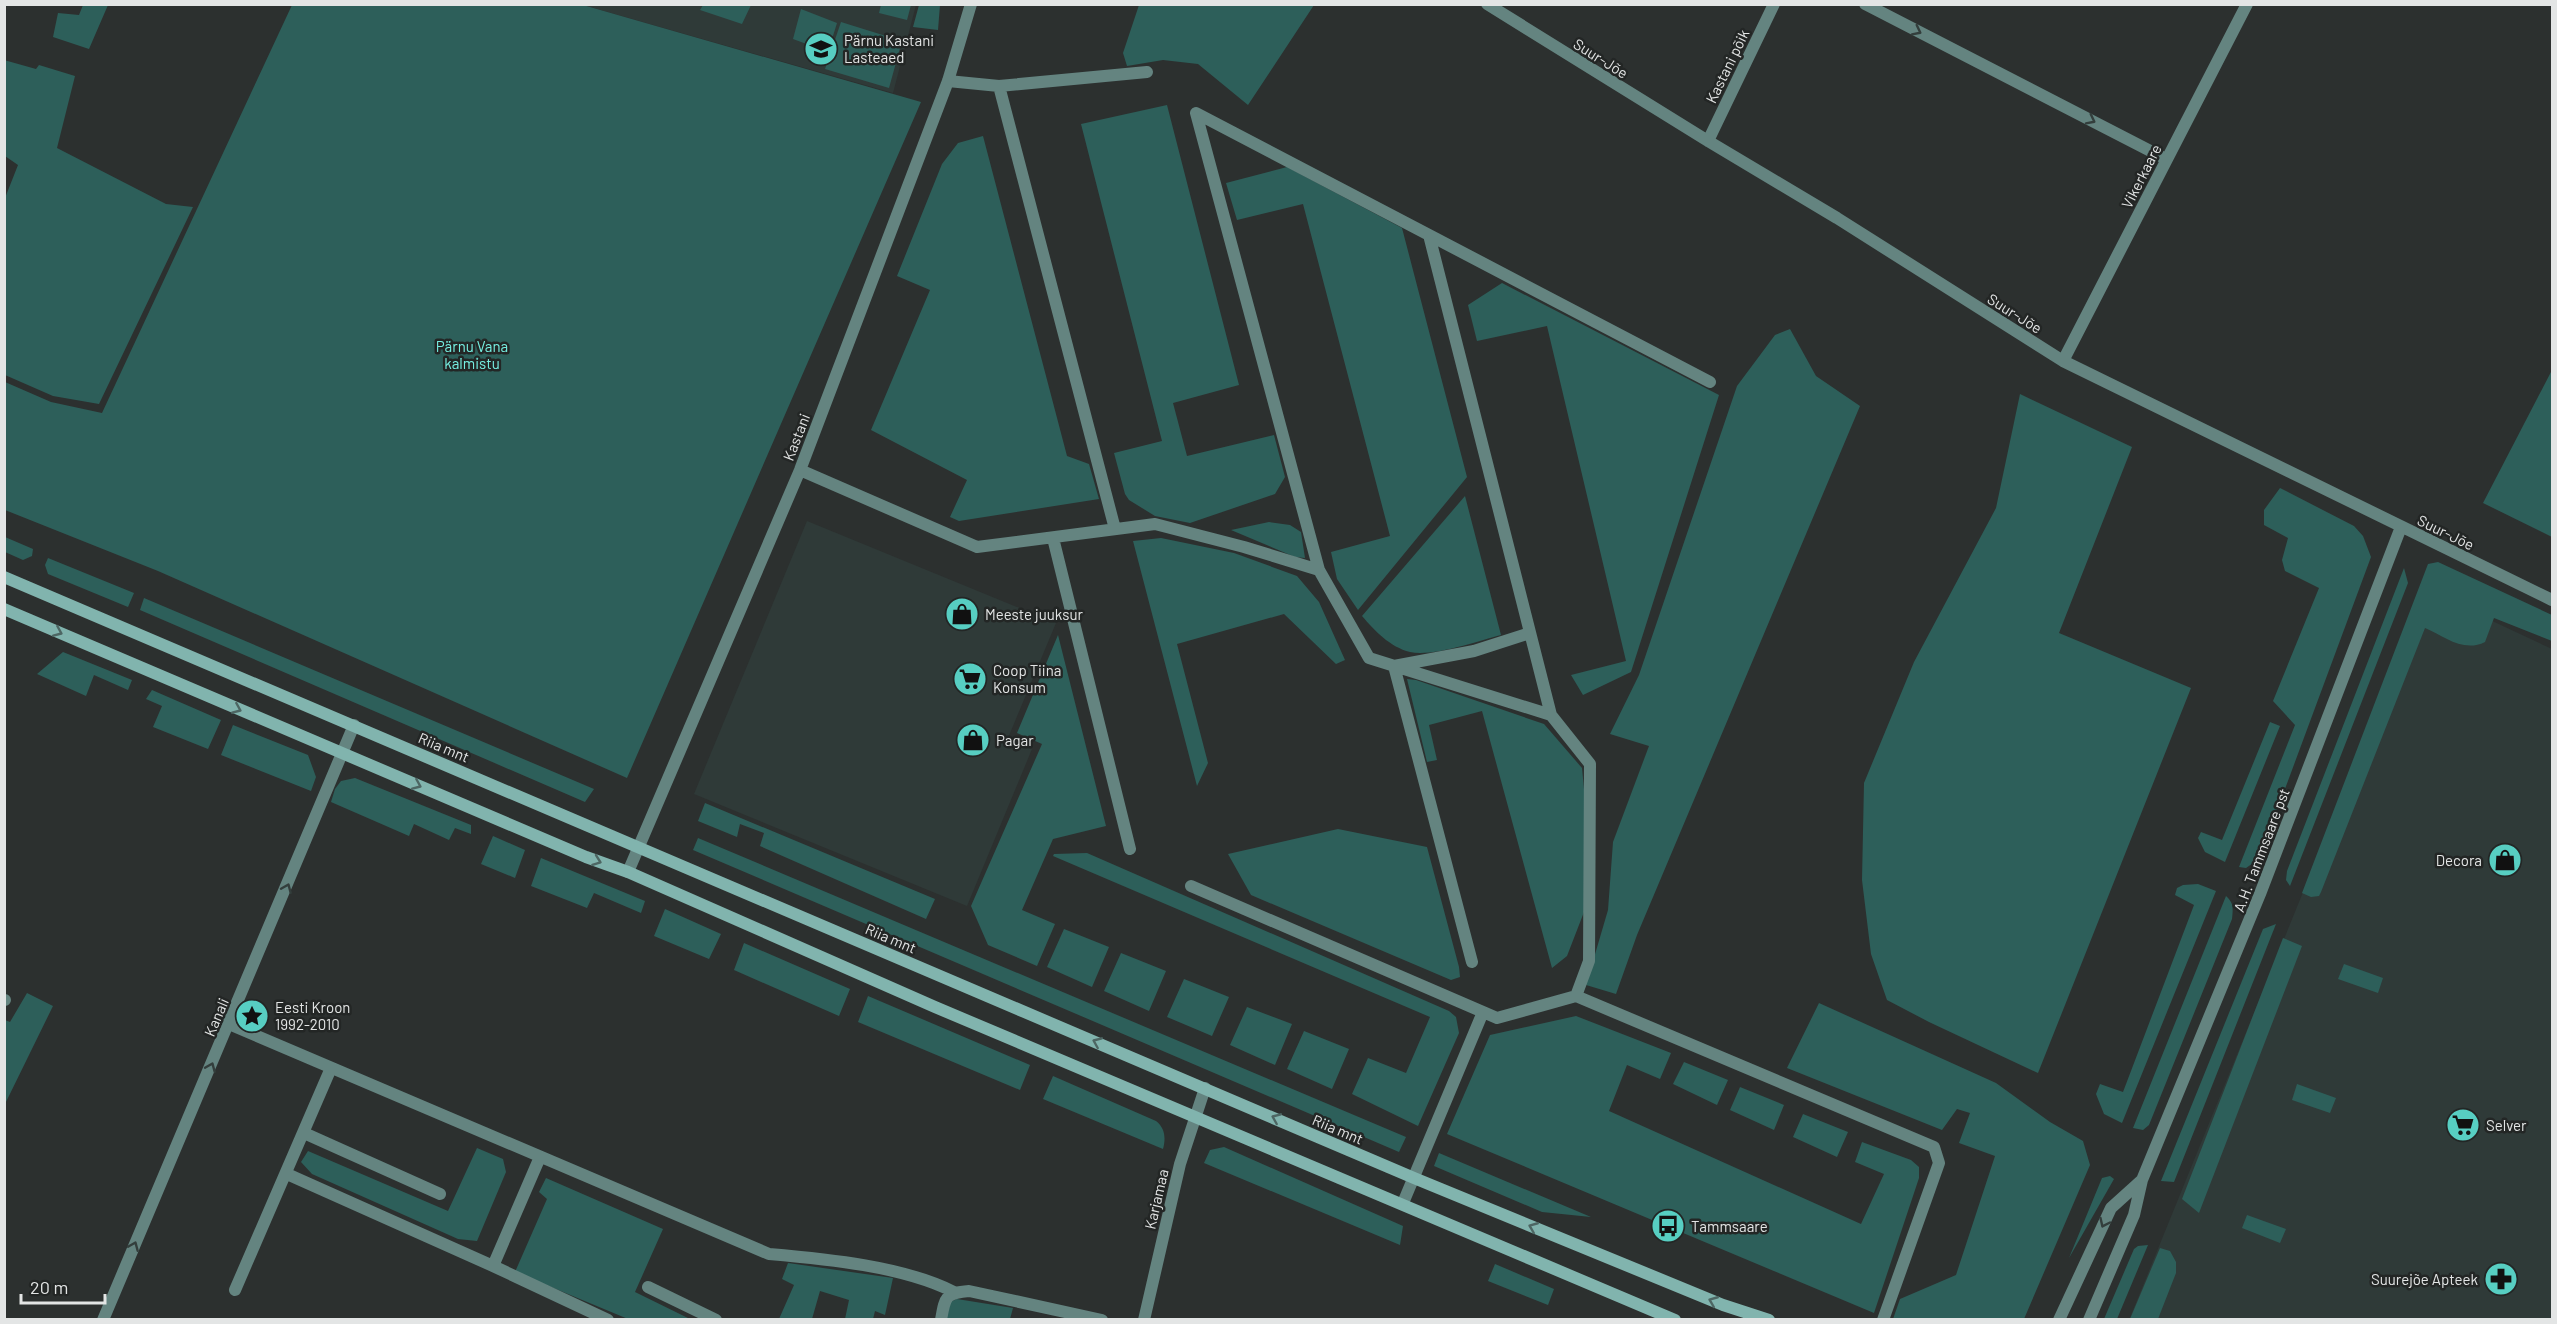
<svg xmlns="http://www.w3.org/2000/svg" width="2557" height="1324" viewBox="0 0 2557 1324" font-family="Barlow,sans-serif">
<style>
.built{fill:#2f3a38}
.green{fill:#2d5f5a}
.lines{fill:none;stroke-linecap:round;stroke-linejoin:round}
.street{stroke:#648480;stroke-width:12}
.secondary{stroke:#81b4ae;stroke-width:12}
.oneway{stroke:#333e3c}
.oneway2{stroke:#4d6663}
.labels{text-anchor:middle;dominant-baseline:central;stroke-width:5;stroke-linejoin:round;paint-order:stroke}
.poi-label{font-size:15px;fill:#e3e5e5;stroke:#232625;text-anchor:start}
.street-label{font-size:15px;fill:#e3e5e5;stroke:#232625}
.park-label{font-size:15px;fill:#76efe2;stroke:#232625}
</style>
<rect width="100%" height="100%" fill="#2c302f"/>
<path class="built" d="M 583,5 L 916,5 L 893,93 Z
M 807,521 L 1056,623 L 1008,738 L 1032,749 L 967,906 L 694,794 Z
M 2426,590 L 2552,649 L 2552,1319 L 2129,1320 Z"/>
<path class="green" d="M 83,5 L 108,5 L 89,49 L 53,37 L 58,13 L 79,15 Z
M 292,5 L 583,5 L 921,102 L 627,778 L 158,571 L 5,510 L 5,382 L 51,402 L 102,413 Z
M 703,5 L 703,4 L 751,5 L 742,24 L 700,10 Z
M 881,5 L 911,5 L 907,20 L 879,13 Z
M 919,5 L 940,5 L 938,30 L 913,27 Z
M 1139,5 L 1139,4 L 1314,5 L 1248,105 L 1198,64 L 1163,60 L 1127,66 L 1123,53 Z
M 801,9 L 837,23 L 828,52 L 793,39 Z
M 841,22 L 902,41 L 889,88 L 825,69 Z
M 4,60 L 36,69 L 39,65 L 75,76 L 57,148 L 166,204 L 193,207 L 99,404 L 53,396 L 5,375 L 5,198 L 18,165 L 5,156 Z
M 1167,105 L 1239,385 L 1173,403 L 1187,456 L 1274,435 L 1285,477 L 1275,494 L 1190,523 L 1155,516 L 1129,500 L 1125,494 L 1114,453 L 1162,441 L 1081,124 Z
M 983,136 L 1067,456 L 1089,464 L 1099,499 L 959,521 L 950,517 L 967,480 L 871,430 L 930,290 L 897,276 L 942,164 L 958,143 Z
M 1287,167 L 1402,228 L 1467,477 L 1358,610 L 1337,579 L 1331,552 L 1390,536 L 1303,204 L 1237,220 L 1226,183 Z
M 1502,283 L 1719,395 L 1631,672 L 1583,695 L 1571,675 L 1626,661 L 1547,326 L 1477,341 L 1468,305 Z
M 1790,329 L 1816,376 L 1860,406 L 1637,935 L 1616,994 L 1586,985 L 1608,910 L 1613,842 L 1649,746 L 1610,734 L 1639,675 L 1737,386 L 1775,335 Z
M 2552,370 L 2552,537 L 2483,503 Z
M 2020,394 L 2132,447 L 2059,633 L 2191,688 L 2038,1073 L 1929,1022 L 1887,1000 L 1871,954 L 1862,880 L 1864,783 L 1914,662 L 1996,508 Z
M 2280,488 L 2354,526 L 2363,536 L 2371,557 L 2259,859 L 2246,868 L 2239,867 L 2295,725 L 2273,701 L 2319,588 L 2285,571 L 2282,560 L 2288,538 L 2264,525 L 2264,510 Z
M 1465,496 L 1501,635 C 1478,641 1433,657 1410,652 C 1390,647 1375,631 1362,616 Z
M 1269,522 L 1290,525 L 1301,532 L 1305,558 L 1295,557 L 1231,530 Z
M 5,537 L 33,549 L 32,556 L 23,560 L 5,552 Z
M 1161,538 L 1234,553 L 1297,576 L 1319,602 L 1345,660 L 1336,664 L 1284,614 L 1177,644 L 1208,763 L 1197,786 L 1133,541 Z
M 48,558 L 134,593 L 128,607 L 48,574 L 45,565 Z
M 2438,562 L 2552,615 L 2552,641 L 2494,618 L 2485,642 C 2463,653 2444,636 2425,628 L 2321,892 L 2319,896 L 2311,897 L 2302,893 L 2428,564 Z
M 2404,568 L 2408,583 L 2290,886 L 2286,880 L 2287,871 Z
M 144,598 L 594,789 L 585,802 L 140,610 Z
M 1058,635 L 1106,826 L 1053,839 L 1022,910 L 1055,924 L 1037,966 L 988,945 L 971,906 L 1042,744 L 1017,733 Z
M 63,652 L 132,680 L 128,690 L 94,675 L 86,696 L 37,674 Z
M 1407,679 L 1416,680 L 1544,724 L 1582,768 L 1584,789 L 1584,912 L 1567,956 L 1552,968 L 1482,711 L 1429,725 L 1437,760 L 1427,762 Z
M 152,690 L 221,720 L 208,749 L 153,727 L 162,706 L 146,699 Z
M 2270,722 L 2280,726 L 2225,862 L 2205,852 L 2198,838 L 2201,832 L 2222,840 Z
M 233,725 L 308,755 L 316,777 L 311,791 L 221,755 Z
M 355,778 L 471,825 L 471,834 L 455,828 L 449,840 L 414,824 L 409,836 L 331,802 L 335,789 L 341,781 Z
M 705,803 L 935,899 L 926,919 L 760,846 L 764,833 L 740,824 L 737,837 L 698,821 Z
M 1338,829 L 1427,847 L 1459,967 L 1460,977 L 1451,980 L 1251,895 L 1228,854 Z
M 493,836 L 525,850 L 515,878 L 481,864 Z
M 698,838 L 1406,1137 L 1399,1152 L 693,850 Z
M 1087,853 L 1449,1011 L 1456,1017 L 1459,1033 L 1418,1126 L 1352,1094 L 1368,1058 L 1406,1073 L 1430,1017 L 1053,856 L 1054,854 Z
M 541,858 L 645,901 L 641,913 L 594,893 L 587,908 L 531,886 Z
M 2198,884 L 2216,891 L 2122,1123 L 2104,1114 L 2096,1094 L 2100,1084 L 2123,1092 L 2194,905 L 2175,895 L 2177,888 L 2183,885 Z
M 2226,896 C 2234,903 2233,909 2232,919 L 2149,1125 L 2143,1130 L 2133,1128 Z
M 665,909 L 721,934 L 709,959 L 654,936 Z
M 2276,924 L 2174,1182 L 2161,1181 L 2263,929 Z
M 1064,929 L 1109,947 L 1092,987 L 1047,967 Z
M 2283,938 L 2302,946 L 2199,1213 L 2182,1199 Z
M 744,943 L 850,989 L 839,1016 L 734,970 Z
M 1121,953 L 1166,971 L 1149,1011 L 1104,991 Z
M 2344,964 L 2383,978 L 2378,993 L 2338,979 Z
M 1184,979 L 1229,997 L 1212,1036 L 1167,1017 Z
M 27,993 L 53,1006 L 5,1104 L 5,1020 L 10,1022 Z
M 868,996 L 1030,1065 L 1020,1090 L 858,1022 Z
M 1819,1003 L 1996,1083 L 2050,1122 L 2083,1141 L 2090,1165 L 2024,1319 L 1893,1319 L 1900,1299 L 1956,1275 L 1995,1156 L 1959,1143 L 1970,1113 L 1957,1109 L 1942,1130 L 1787,1068 Z
M 1247,1007 L 1292,1024 L 1275,1065 L 1230,1045 Z
M 1576,1016 L 1671,1053 L 1660,1079 L 1627,1065 L 1609,1111 L 1861,1224 L 1884,1174 L 1855,1162 L 1862,1142 L 1911,1160 L 1919,1167 L 1919,1178 L 1874,1313 L 1447,1134 L 1490,1035 Z
M 1304,1031 L 1349,1049 L 1332,1089 L 1287,1069 Z
M 1684,1062 L 1728,1080 L 1717,1105 L 1673,1084 Z
M 1053,1076 L 1156,1121 C 1165,1128 1166,1138 1163,1149 L 1043,1099 Z
M 2297,1084 L 2336,1098 L 2330,1113 L 2292,1100 Z
M 1740,1087 L 1784,1105 L 1774,1130 L 1730,1110 Z
M 1803,1114 L 1848,1132 L 1837,1157 L 1793,1137 Z
M 1224,1147 L 1403,1226 L 1400,1245 L 1204,1163 L 1210,1150 Z
M 477,1148 L 503,1159 L 506,1172 L 477,1241 L 458,1239 L 312,1174 L 301,1162 L 308,1151 L 448,1211 Z
M 1439,1153 L 1591,1217 L 1542,1212 L 1434,1166 Z
M 2110,1176 L 2114,1179 L 2069,1258 L 2102,1178 Z
M 546,1178 L 663,1229 L 635,1292 L 690,1319 L 628,1319 L 515,1272 L 547,1199 L 539,1192 Z
M 2247,1215 L 2286,1229 L 2280,1243 L 2242,1228 Z
M 2148,1245 L 2117,1319 L 2104,1319 L 2134,1249 L 2138,1246 Z
M 2160,1248 L 2170,1251 L 2176,1262 L 2176,1273 L 2158,1319 L 2130,1319 Z
M 788,1263 L 893,1278 L 885,1315 L 875,1311 L 873,1319 L 845,1319 L 849,1300 L 820,1291 L 812,1319 L 779,1319 L 794,1285 L 782,1279 Z
M 1495,1264 L 1554,1289 L 1548,1305 L 1488,1281 Z
M 957,1299 L 1013,1308 L 1010,1319 L 945,1320 L 948,1303 Z"/>
<g class="lines">
<path class="street" d="M 1487,4 L 1708,141 L 1837,218 L 2063,361 L 2552,600
M 1865,4 L 2166,159
M 948,81 L 999,86 L 1147,72
M 999,86 L 1115,529
M 1708,141 L 1774,4
M 1429,235 L 1551,715
M 2063,361 L 2247,4
M 800,470 L 977,547 L 1155,524 L 1244,547 L 1319,570 L 1369,658 L 1551,715 L 1590,764 L 1589,961 L 1576,996 L 1934,1147 L 1939,1163 L 1883,1320
M 1053,538 L 1130,849
M 1319,570 L 1196,113 L 1710,382
M 628,872 L 800,470 L 948,81 L 971,4
M 1191,886 L 1497,1018 L 1576,996
M 1472,962 L 1394,666 L 1474,651 L 1530,633
M 4,1000 L 5,1000
M 229,1024 L 769,1254 C 826,1259 903,1266 954,1292
M 304,1133 L 440,1194
M 540,1157 L 493,1266 L 608,1320
M 287,1174 L 493,1266
M 1403,1203 L 1483,1012
M 648,1287 L 716,1320
M 235,1290 L 331,1068
M 103,1320 L 354,725
M 941,1320 C 945,1297 945,1293 969,1291 L 1102,1320
M 1144,1320 L 1180,1164 L 1205,1088
M 2059,1320 L 2111,1208 L 2142,1180
M 2089,1320 L 2134,1215 L 2142,1180 L 2260,894 L 2401,527"/>
<path class="secondary" d="M 4,577 L 1414,1178 L 1723,1305 L 1769,1320
M 4,609 L 586,857 L 628,872 L 935,1007 L 1675,1320"/>
</g>
<defs><path id="oneway-chevron" d="M-2-3.5L2.5 0L-2 3.5" fill="none" stroke-width="1.6" stroke-linecap="round" stroke-linejoin="round" transform="scale(1.5)"/></defs>
<g class="oneway">
<use href="#oneway-chevron" transform="translate(1917 31) rotate(27)"/>
<use href="#oneway-chevron" transform="translate(2091 120) rotate(27)"/>
<use href="#oneway-chevron" transform="translate(287 888) rotate(-67)"/>
<use href="#oneway-chevron" transform="translate(211 1067) rotate(-67)"/>
<use href="#oneway-chevron" transform="translate(2104 1223) rotate(115)"/>
<use href="#oneway-chevron" transform="translate(134 1246) rotate(-67)"/>
</g>
<g class="oneway2">
<use href="#oneway-chevron" transform="translate(58 632) rotate(23)"/>
<use href="#oneway-chevron" transform="translate(237 709) rotate(23)"/>
<use href="#oneway-chevron" transform="translate(417 785) rotate(23)"/>
<use href="#oneway-chevron" transform="translate(597 861) rotate(20)"/>
<use href="#oneway-chevron" transform="translate(1097 1042) rotate(-157)"/>
<use href="#oneway-chevron" transform="translate(1276 1118) rotate(-157)"/>
<use href="#oneway-chevron" transform="translate(1533 1227) rotate(-158)"/>
<use href="#oneway-chevron" transform="translate(1713 1301) rotate(-158)"/>
</g>
<defs>
<symbol id="school-disc" viewBox="-11 -11 22 22"><circle r="9.5" fill="#57cec2" stroke="#232625"/><path d="M0-5L7-2L0 1L-7-2ZM-4 1L0 2.5L4 1V4Q0 6-4 4Z" fill="#111"/></symbol>
<symbol id="shop-disc" viewBox="-11 -11 22 22"><circle r="9.5" fill="#57cec2" stroke="#232625"/><path d="M-5-2.5h2.3a2.7 3.5 0 0 1 5.4 0H5L5.5 6h-11ZM-1.5-2.5h3a1.5 2.3 0 0 0-3 0Z" fill="#111"/></symbol>
<symbol id="supermarket-disc" viewBox="-11 -11 22 22"><circle r="9.5" fill="#57cec2" stroke="#232625"/><path d="M-6-5.5h2.5l.6 2H6L4.5 2H-2.5L-4.4-4H-6ZM-1.5 3.2a1.3 1.3 0 1 0 .1 0ZM3 3.2a1.3 1.3 0 1 0 .1 0Z" fill="#111"/></symbol>
<symbol id="sight-disc" viewBox="-11 -11 22 22"><circle r="9.5" fill="#57cec2" stroke="#232625"/><path d="M0-6L1.8-2.2L6-1.7L2.9 1.2L3.7 5.4L0 3.3L-3.7 5.4L-2.9 1.2L-6-1.7L-1.8-2.2Z" fill="#111"/></symbol>
<symbol id="bus-disc" viewBox="-11 -11 22 22"><circle r="9.5" fill="#57cec2" stroke="#232625"/><path d="M-5-6H5V4H4V6H2V4H-2V6H-4V4H-5ZM-3.5-4V0h7V-4ZM-3.5 1.2v1.5H-2V1.2ZM2 1.2v1.5H3.5V1.2Z" fill="#111"/></symbol>
<symbol id="pharmacy-disc" viewBox="-11 -11 22 22"><circle r="9.5" fill="#57cec2" stroke="#232625"/><path d="M-2-6h4v4h4v4h-4v4h-4v-4h-4v-4h4Z" fill="#111"/></symbol>
</defs>
<g fill-rule="evenodd">
<use href="#school-disc" x="802" y="30" width="38" height="38"/>
<use href="#shop-disc" x="943" y="595" width="38" height="38"/>
<use href="#supermarket-disc" x="951" y="660" width="38" height="38"/>
<use href="#shop-disc" x="954" y="721" width="38" height="38"/>
<use href="#shop-disc" x="2486" y="841" width="38" height="38"/>
<use href="#sight-disc" x="233" y="997" width="38" height="38"/>
<use href="#supermarket-disc" x="2444" y="1106" width="38" height="38"/>
<use href="#bus-disc" x="1649" y="1207" width="38" height="38"/>
<use href="#pharmacy-disc" x="2482" y="1260" width="38" height="38"/>
</g>
<g class="labels">
<g class="poi-label">
<text x="844" y="40">Pärnu Kastani<tspan x="844" dy="17">Lasteaed</tspan></text>
<text x="985" y="614">Meeste juuksur</text>
<text x="993" y="670">Coop Tiina<tspan x="993" dy="17">Konsum</tspan></text>
<text x="996" y="740">Pagar</text>
<text x="2482" y="860" text-anchor="end">Decora</text>
<text x="275" y="1007">Eesti Kroon<tspan x="275" dy="17">1992-2010</tspan></text>
<text x="2486" y="1125">Selver</text>
<text x="1691" y="1226">Tammsaare</text>
<text x="2478" y="1279" text-anchor="end">Suurejõe Apteek</text>
</g>
<g class="street-label">
<text transform="translate(1601 58) rotate(32)">Suur-Jõe</text>
<text transform="translate(1727 66) rotate(-64)">Kastani põik</text>
<text transform="translate(2141 176) rotate(-63)">Vikerkaare</text>
<text transform="translate(2015 313) rotate(32)">Suur-Jõe</text>
<text transform="translate(796 437) rotate(-69)">Kastani</text>
<text transform="translate(2446 532) rotate(26)">Suur-Jõe</text>
<text transform="translate(444 747) rotate(23)">Riia mnt</text>
<text transform="translate(2261 850) rotate(-69)">A.H. Tammsaare pst</text>
<text transform="translate(891 938) rotate(23)">Riia mnt</text>
<text transform="translate(216 1017) rotate(-67)">Kanali</text>
<text transform="translate(1338 1129) rotate(23)">Riia mnt</text>
<text transform="translate(1156 1199) rotate(-77)">Karjamaa</text>
</g>
<g class="park-label">
<text x="472" y="346">Pärnu Vana<tspan x="472" dy="17">kalmistu</tspan></text>
</g>
</g>
<rect width="2557" height="1324" fill="none" stroke="#e3e5e5" stroke-width="12"/>
<path d="M21 1294v9h84v-9" fill="none" stroke="#e3e5e5" stroke-width="3"/>
<text x="30" y="1294" font-size="18" fill="#e3e5e5" stroke="#232625" stroke-width="4.5" paint-order="stroke">20 m</text>
</svg>
